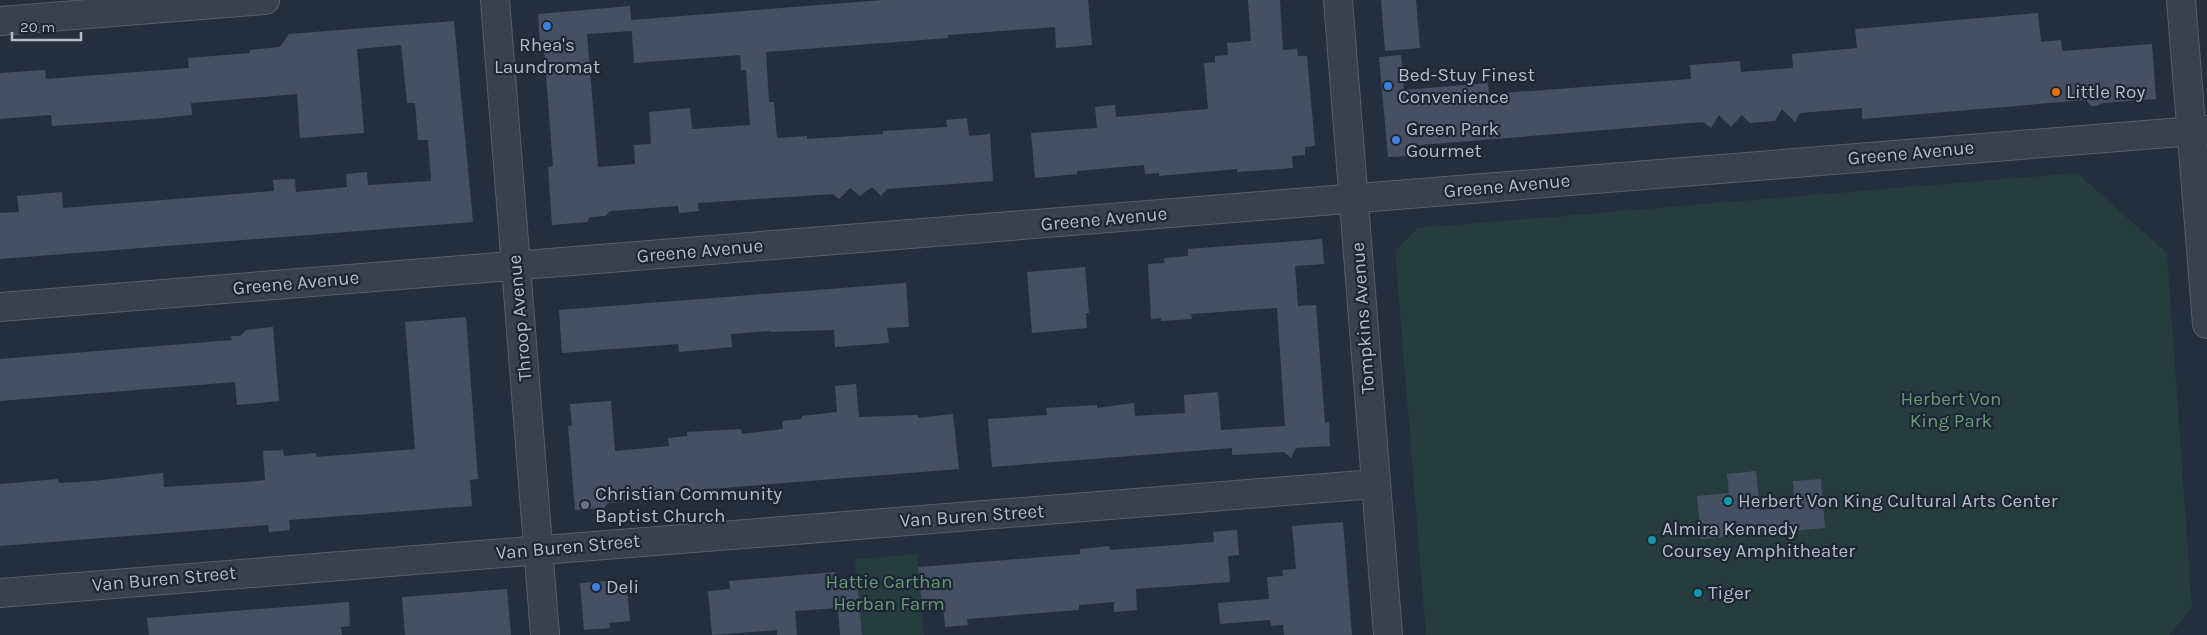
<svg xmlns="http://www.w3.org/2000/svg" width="2207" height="635" viewBox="0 0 2207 635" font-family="Karla,sans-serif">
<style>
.green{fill:#263c3f}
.building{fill:#455162}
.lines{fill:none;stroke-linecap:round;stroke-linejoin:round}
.minor-casing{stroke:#565f6c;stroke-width:30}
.minor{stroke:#38414e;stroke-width:28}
.shop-dot{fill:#3f7fe0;stroke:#1d2633;stroke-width:2}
.food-dot{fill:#e8710a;stroke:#1d2633;stroke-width:2}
.culture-dot{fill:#0f9aa8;stroke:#1d2633;stroke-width:2}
.worship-dot{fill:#6b7280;stroke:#1d2633;stroke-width:2}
.labels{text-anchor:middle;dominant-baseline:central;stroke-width:4.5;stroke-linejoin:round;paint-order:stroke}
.poi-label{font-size:19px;fill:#b4bcc9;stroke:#1d2633;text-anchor:start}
.street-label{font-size:19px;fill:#b4bcc9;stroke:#1d2633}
.park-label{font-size:19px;fill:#6b9a76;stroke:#1d2633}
</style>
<rect width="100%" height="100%" fill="#242f3e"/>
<path class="green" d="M 2077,173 L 2167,253 L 2192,608 L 2169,635 L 1426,635 L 1395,251 L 1418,228 Z
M 918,554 L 924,635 L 862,635 L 855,559 Z"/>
<path class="building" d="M 883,0 L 1088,0 L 1092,45 L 1056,48 L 1055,27 L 948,35 L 948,38 L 766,52 L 769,102 L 774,102 L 777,138 L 807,136 L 807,139 L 883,134 L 883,131 L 947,127 L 946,120 L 967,118 L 969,136 L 990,134 L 993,181 L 887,189 L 881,196 L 872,187 L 860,196 L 850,188 L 839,199 L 833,194 L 698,203 L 699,211 L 679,213 L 678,206 L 610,211 L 605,216 L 590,217 L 587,222 L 552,225 L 548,167 L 553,166 L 544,50 L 540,46 L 538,14 L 630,6 L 632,31 L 587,34 L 598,167 L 635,164 L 634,145 L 651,144 L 649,112 L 690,108 L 692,129 L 750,125 L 746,70 L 741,70 L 740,55 L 634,63 L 631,20 Z
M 1248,0 L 1280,0 L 1283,50 L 1297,49 L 1298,56 L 1307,56 L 1315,146 L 1305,147 L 1305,155 L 1292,156 L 1293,168 L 1237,172 L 1237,169 L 1159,176 L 1159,173 L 1145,174 L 1144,165 L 1077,171 L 1077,174 L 1035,178 L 1031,133 L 1097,128 L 1095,107 L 1115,105 L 1116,117 L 1208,109 L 1204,63 L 1215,62 L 1215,56 L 1228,55 L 1227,43 L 1251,41 Z
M 1381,0 L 1416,0 L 1420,48 L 1385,51 Z
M 2038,13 L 2041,42 L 2061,40 L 2062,51 L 2152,44 L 2156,99 L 2103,103 L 2097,106 L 2091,106 L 2086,100 L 1862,119 L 1862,108 L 1800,113 L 1795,122 L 1782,109 L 1775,121 L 1750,123 L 1742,115 L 1731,127 L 1719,115 L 1711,128 L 1703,122 L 1408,146 L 1409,156 L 1388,157 L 1379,57 L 1401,55 L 1404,90 L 1488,83 L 1489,94 L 1691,79 L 1690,65 L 1740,61 L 1741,72 L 1793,68 L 1792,54 L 1857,48 L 1855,29 Z
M 454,21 L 473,222 L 0,259 L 0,213 L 19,212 L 17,196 L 62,192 L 63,208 L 274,191 L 273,180 L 295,179 L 296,192 L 347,187 L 346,174 L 367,172 L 368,185 L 431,181 L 428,140 L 418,140 L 415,103 L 407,103 L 401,45 L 357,49 L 364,133 L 300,138 L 297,94 L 191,103 L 192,115 L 152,119 L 52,126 L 51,115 L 0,119 L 0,73 L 45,70 L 46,79 L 189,68 L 188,58 L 250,53 L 250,50 L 280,47 L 289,34 Z
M 1322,239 L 1324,264 L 1295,266 L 1298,306 L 1316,305 L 1325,423 L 1329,422 L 1330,446 L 1296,448 L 1291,458 L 1284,452 L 1232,455 L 1232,448 L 992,467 L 988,419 L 1047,415 L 1046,408 L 1097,405 L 1097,408 L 1134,403 L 1135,416 L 1185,413 L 1184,395 L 1218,392 L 1221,430 L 1285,426 L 1277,308 L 1191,314 L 1192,319 L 1161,321 L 1161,318 L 1151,319 L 1148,264 L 1165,263 L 1164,258 L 1188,256 L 1188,249 Z
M 1085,267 L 1089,313 L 1086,313 L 1087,328 L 1032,333 L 1027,272 Z
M 906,283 L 909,327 L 887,328 L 889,343 L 835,347 L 834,330 L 771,332 L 771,331 L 731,334 L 732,347 L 679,352 L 678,344 L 562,353 L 559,310 Z
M 466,317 L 478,479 L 470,480 L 472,506 L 289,520 L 290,530 L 269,532 L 268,525 L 0,546 L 0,484 L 58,479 L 59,483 L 93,481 L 163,473 L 164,487 L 246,482 L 265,480 L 263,451 L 283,450 L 284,456 L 316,453 L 316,457 L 415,449 L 405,322 Z
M 273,327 L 279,401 L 237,405 L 235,382 L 0,401 L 0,359 L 232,340 L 231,336 L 240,336 L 246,330 Z
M 856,384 L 859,417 L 918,415 L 918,418 L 953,414 L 959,469 L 636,495 L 627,496 L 624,502 L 608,503 L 604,508 L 575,510 L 568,426 L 572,426 L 570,404 L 611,401 L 615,451 L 669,446 L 668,438 L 687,436 L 687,432 L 741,429 L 742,434 L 783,429 L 782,421 L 802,419 L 802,416 L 837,412 L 835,386 Z
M 1756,471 L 1760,510 L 1795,506 L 1793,481 L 1821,479 L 1825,528 L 1701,539 L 1697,496 L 1729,493 L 1727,474 Z
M 1343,522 L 1352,635 L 1284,635 L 1283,625 L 1271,626 L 1270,620 L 1220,624 L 1218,603 L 1269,599 L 1267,577 L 1283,576 L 1282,570 L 1296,569 L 1292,526 Z
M 1237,530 L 1239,555 L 1228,556 L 1230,582 L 1136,589 L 1137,610 L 1114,612 L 1114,602 L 1079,605 L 1079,610 L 967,619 L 968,625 L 945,627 L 943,605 L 922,607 L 918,567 L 1080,554 L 1080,549 L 1109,546 L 1110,550 L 1214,542 L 1213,532 Z
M 835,572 L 835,582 L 857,580 L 862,635 L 840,635 L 838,608 L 795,611 L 797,635 L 777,635 L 777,630 L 712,635 L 708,591 L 730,589 L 729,581 Z
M 606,581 L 607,592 L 627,590 L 630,621 L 609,623 L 610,628 L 584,630 L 580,583 Z
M 507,589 L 511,635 L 405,635 L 402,597 Z
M 349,602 L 350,626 L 341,627 L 342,635 L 149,635 L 147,618 Z"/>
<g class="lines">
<defs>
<path id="minor" d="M 495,0 L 545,635
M 1338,0 L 1388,635
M 2181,0 L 2207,324
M 0,21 L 265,0
M 0,307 L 2207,130
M 0,593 L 1375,484"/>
</defs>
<use href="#minor" class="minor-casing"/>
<use href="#minor" class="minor"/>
</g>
<g class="shop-dot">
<circle cx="547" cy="26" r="5"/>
<circle cx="1388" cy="86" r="5"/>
<circle cx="1396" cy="140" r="5"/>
<circle cx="596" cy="587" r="5"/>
</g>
<circle class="food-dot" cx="2056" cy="92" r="5"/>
<g class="culture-dot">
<circle cx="1728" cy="501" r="5"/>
<circle cx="1652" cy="540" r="5"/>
<circle cx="1698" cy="593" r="5"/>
</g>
<circle class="worship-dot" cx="585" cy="505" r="5"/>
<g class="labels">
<g class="poi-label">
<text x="547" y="45" text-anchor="middle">Rhea's<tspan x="547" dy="22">Laundromat</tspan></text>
<text x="1398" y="75">Bed-Stuy Finest<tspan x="1398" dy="22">Convenience</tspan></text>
<text x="2066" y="92">Little Roy</text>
<text x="1406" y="129">Green Park<tspan x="1406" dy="22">Gourmet</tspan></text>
<text x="595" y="494">Christian Community<tspan x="595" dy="22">Baptist Church</tspan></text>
<text x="1738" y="501">Herbert Von King Cultural Arts Center</text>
<text x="1662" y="529">Almira Kennedy<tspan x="1662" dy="22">Coursey Amphitheater</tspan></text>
<text x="606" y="587">Deli</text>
<text x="1708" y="593">Tiger</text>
</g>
<g class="street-label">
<text transform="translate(1911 153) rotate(-5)">Greene Avenue</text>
<text transform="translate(1507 186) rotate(-5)">Greene Avenue</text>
<text transform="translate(1104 219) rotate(-5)">Greene Avenue</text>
<text transform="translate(700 251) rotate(-5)">Greene Avenue</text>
<text transform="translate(296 283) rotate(-5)">Greene Avenue</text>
<text transform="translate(520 318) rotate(-95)">Throop Avenue</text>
<text transform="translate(1363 318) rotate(-94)">Tompkins Avenue</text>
<text transform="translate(972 516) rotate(-4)">Van Buren Street</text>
<text transform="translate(568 547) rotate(-5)">Van Buren Street</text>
<text transform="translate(164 579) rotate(-5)">Van Buren Street</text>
</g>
<g class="park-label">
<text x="1951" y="399">Herbert Von<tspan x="1951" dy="22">King Park</tspan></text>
<text x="889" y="582">Hattie Carthan<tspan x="889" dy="22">Herban Farm</tspan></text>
</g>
</g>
<path d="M12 32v8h69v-8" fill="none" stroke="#b4bcc9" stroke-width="2.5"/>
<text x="20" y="32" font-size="15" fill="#b4bcc9" stroke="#1d2633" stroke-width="4" paint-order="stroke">20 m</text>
</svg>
